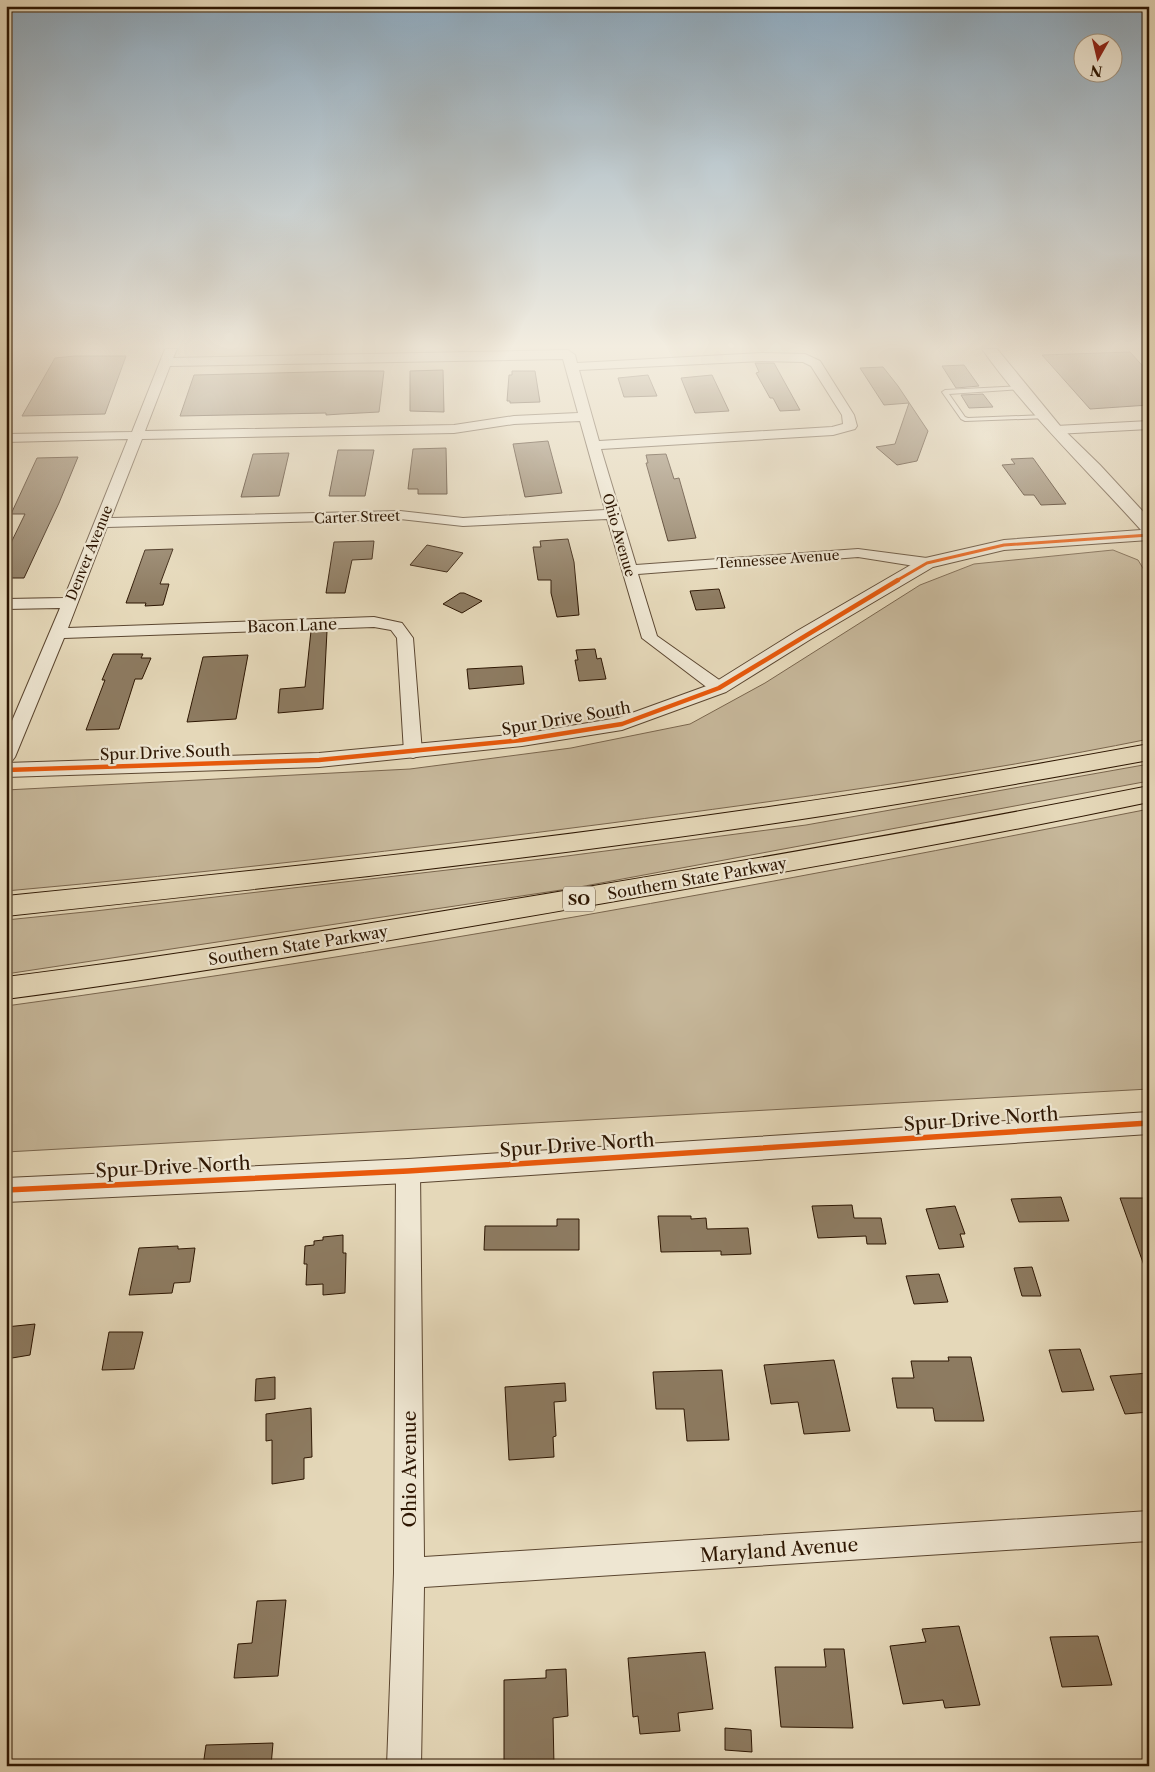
<svg xmlns="http://www.w3.org/2000/svg" width="1155" height="1772" viewBox="0 0 1155 1772" font-family="'Libre Caslon Text',serif">
<style>
.green{fill:#c6b79a;stroke:#7a664e}
.building{fill:#8d7b61;stroke:#2d1602}
.lines{fill:none;stroke-linecap:round;stroke-linejoin:round}
.service-casing{stroke:#5b4630;stroke-width:2}
.minor-casing{stroke:#5b4630;stroke-width:2}
.tertiary-casing{stroke:#5b4630;stroke-width:2}
.motorway-casing{stroke:#2d1602;stroke-width:2}
.service{fill:#eee6d2;fill-rule:evenodd}
.minor{fill:#eee6d2;fill-rule:evenodd}
.tertiary{fill:#eee6d2;fill-rule:evenodd}
.motorway{fill:#e5d8b9;fill-rule:evenodd}
.cycleway-far2-casing{stroke:#eee6d2;stroke-width:5}
.cycleway-far1-casing{stroke:#eee6d2;stroke-width:7}
.cycleway-casing{stroke:#eee6d2;stroke-width:9}
.cycleway-far2{stroke:#e8590c;stroke-width:3}
.cycleway-far1{stroke:#e8590c;stroke-width:4.5}
.cycleway{stroke:#e8590c;stroke-width:5.5}
.labels{text-anchor:middle;dominant-baseline:central;stroke-width:4.5;stroke-linejoin:round;paint-order:stroke}
.far-street-label{font-size:14px;fill:#2d1602;stroke:#eee6d2}
.shield{fill:#eee6d2;stroke:#675440;stroke-width:1}
.shield-label{font-size:15px;font-weight:bold;fill:#2d1602}
.street-label{font-size:16px;fill:#2d1602;stroke:#eee6d2}
.near-street-label{font-size:19px;fill:#2d1602;stroke:#eee6d2}
</style>
<rect width="100%" height="100%" fill="#e5d8b9"/>
<filter id="stains"><feTurbulence type="fractalNoise" baseFrequency=".004" numOctaves="4"/><feColorMatrix values="0 0 0 0 .2 0 0 0 0 .09 0 0 0 0 .02 0 0 0 .5 -.17"/></filter>
<radialGradient id="worn" r=".72"><stop offset=".6" stop-color="#630" stop-opacity="0"/><stop offset="1" stop-color="#630" stop-opacity=".3"/></radialGradient>
<path class="green" d="M 1113,550 L 1138,560 L 1149,578 L 1149,739 C 971,775 791,799 611,823 C 410,849 208,873 6,891 L 6,790 L 410,769 L 571,748 L 690,724 L 765,683 L 920,585 L 974,564 Z
M 1149,764 L 1149,781 L 574,888 L 6,974 L 6,920 L 95,911 L 559,857 L 806,825 Z
M 1149,809 L 1149,1089 L 6,1152 L 6,1006 C 389,954 770,884 1149,809 Z"/>
<path class="building" d="M 1130,352 L 1149,373 L 1149,405 L 1090,409 L 1042,355 Z
M 75,356 L 126,356 L 105,414 L 22,416 L 55,358 Z
M 755,363 L 774,363 L 800,410 L 780,411 L 773,398 L 770,398 L 756,373 L 759,372 Z
M 964,365 L 979,386 L 956,388 L 942,366 Z
M 883,367 L 898,386 L 928,431 L 917,461 L 897,465 L 876,447 L 895,444 L 909,403 L 884,405 L 860,368 Z
M 443,370 L 444,412 L 410,411 L 410,371 Z
M 354,371 L 384,371 L 379,412 L 341,414 L 326,415 L 326,413 L 180,416 L 194,375 Z
M 512,371 L 535,371 L 540,402 L 510,403 L 510,401 L 507,401 L 509,375 L 512,375 Z
M 648,375 L 657,396 L 624,397 L 618,378 Z
M 712,375 L 729,411 L 695,413 L 681,378 Z
M 983,394 L 993,407 L 969,408 L 961,395 Z
M 548,441 L 562,493 L 525,497 L 513,444 Z
M 446,448 L 447,494 L 418,494 L 418,489 L 408,489 L 413,449 Z
M 338,450 L 374,450 L 365,496 L 329,496 Z
M 289,453 L 279,496 L 241,497 L 253,454 Z
M 666,454 L 674,479 L 679,478 L 696,538 L 668,541 L 646,463 L 648,463 L 646,455 Z
M 78,457 L 59,503 L 24,578 L 6,578 L 6,553 L 25,514 L 11,514 L 37,458 Z
M 1033,458 L 1066,504 L 1041,505 L 1034,495 L 1024,495 L 1002,465 L 1015,464 L 1011,459 Z
M 568,539 L 574,562 L 579,615 L 557,617 L 551,593 L 551,580 L 538,580 L 533,547 L 541,547 L 540,541 Z
M 374,541 L 372,559 L 352,560 L 345,593 L 326,593 L 334,542 Z
M 427,545 L 450,550 L 463,553 L 447,572 L 410,565 Z
M 173,549 L 160,584 L 169,584 L 163,605 L 145,606 L 146,603 L 126,603 L 145,550 Z
M 719,589 L 725,608 L 696,610 L 690,591 Z
M 460,593 L 464,593 L 482,601 L 462,613 L 443,604 Z
M 311,631 L 327,631 L 323,709 L 278,713 L 280,689 L 305,687 Z
M 595,649 L 597,659 L 601,658 L 606,679 L 579,681 L 575,660 L 578,660 L 576,650 Z
M 113,654 L 143,654 L 141,658 L 151,658 L 142,679 L 135,679 L 119,729 L 86,730 L 105,680 L 102,680 Z
M 248,655 L 236,719 L 187,722 L 203,657 Z
M 522,666 L 524,684 L 469,689 L 467,669 Z
M 1061,1197 L 1069,1221 L 1019,1222 L 1011,1199 Z
M 1120,1198 L 1149,1198 L 1149,1270 L 1146,1271 Z
M 852,1205 L 854,1218 L 881,1218 L 886,1244 L 867,1244 L 866,1236 L 818,1238 L 812,1206 Z
M 955,1206 L 965,1234 L 960,1234 L 964,1247 L 939,1249 L 926,1209 Z
M 658,1216 L 691,1216 L 691,1219 L 706,1218 L 707,1229 L 748,1228 L 751,1254 L 721,1255 L 721,1251 L 661,1252 Z
M 557,1219 L 579,1219 L 579,1250 L 484,1250 L 485,1226 L 557,1226 Z
M 343,1235 L 343,1253 L 346,1253 L 345,1293 L 323,1295 L 323,1284 L 306,1285 L 307,1264 L 304,1264 L 305,1246 L 314,1245 L 314,1241 L 323,1240 L 323,1237 Z
M 178,1246 L 178,1249 L 195,1248 L 190,1282 L 174,1283 L 172,1293 L 129,1295 L 139,1248 Z
M 1032,1267 L 1041,1296 L 1022,1296 L 1014,1268 Z
M 939,1274 L 948,1302 L 914,1304 L 906,1276 Z
M 35,1324 L 30,1355 L 6,1359 L 6,1327 Z
M 109,1332 L 143,1332 L 134,1369 L 102,1370 Z
M 1080,1349 L 1094,1390 L 1062,1392 L 1049,1350 Z
M 948,1357 L 971,1357 L 984,1421 L 935,1421 L 933,1408 L 897,1408 L 892,1378 L 914,1378 L 911,1361 L 949,1361 Z
M 834,1360 L 850,1431 L 804,1434 L 798,1402 L 771,1404 L 764,1365 Z
M 722,1370 L 729,1440 L 687,1441 L 684,1409 L 656,1409 L 653,1372 Z
M 1149,1373 L 1149,1412 L 1125,1414 L 1110,1376 Z
M 275,1377 L 275,1399 L 255,1401 L 256,1379 Z
M 565,1383 L 566,1401 L 554,1402 L 556,1436 L 553,1437 L 554,1457 L 509,1460 L 505,1387 Z
M 311,1408 L 312,1457 L 304,1458 L 304,1479 L 272,1484 L 272,1440 L 266,1441 L 266,1414 Z
M 286,1600 L 278,1676 L 234,1678 L 238,1644 L 252,1643 L 257,1601 Z
M 959,1626 L 980,1705 L 945,1708 L 943,1700 L 903,1704 L 890,1646 L 926,1642 L 922,1629 Z
M 1098,1636 L 1112,1685 L 1062,1687 L 1050,1637 Z
M 824,1649 L 844,1649 L 853,1728 L 781,1727 L 775,1667 L 826,1667 Z
M 705,1652 L 713,1709 L 678,1713 L 680,1731 L 640,1734 L 638,1716 L 633,1717 L 628,1658 Z
M 566,1669 L 568,1716 L 553,1718 L 554,1766 L 504,1766 L 504,1680 L 546,1678 L 546,1670 Z
M 725,1728 L 751,1730 L 752,1752 L 725,1750 Z
M 273,1743 L 271,1766 L 203,1766 L 206,1745 Z"/>
<g class="lines">
<defs>
<path id="service" d="M 1021,386 L 1024,388 L 1023,389 L 949,394 L 965,417 L 968,418 L 1045,415 L 1048,417 L 1047,418 L 965,421 L 961,419 L 942,392 L 945,390 Z"/>
<path id="minor" d="M 165,349 L 177,349 L 173,358 L 568,350 L 575,355 L 577,363 L 762,353 L 805,354 L 820,361 L 854,415 L 857,426 L 855,429 L 833,435 L 601,449 L 636,565 L 858,549 L 927,558 L 932,560 L 935,563 L 932,566 L 927,568 L 858,557 L 638,574 L 657,636 L 725,684 L 728,688 L 725,692 L 713,692 L 642,638 L 607,519 L 463,526 L 400,519 L 107,527 L 68,628 L 374,617 L 402,623 L 413,638 L 422,752 L 419,756 L 413,758 L 407,756 L 404,752 L 397,638 L 391,630 L 374,627 L 64,638 L 15,757 L 12,761 L 6,762 L 6,735 L 60,608 L 6,609 L 6,599 L 64,598 L 128,439 L 6,442 L 6,434 L 132,432 ZM 563,359 L 578,413 L 514,416 L 454,425 L 145,431 L 170,366 ZM 762,361 L 803,362 L 811,366 L 842,415 L 843,424 L 832,427 L 599,441 L 579,370 ZM 580,421 L 605,510 L 463,518 L 400,511 L 111,518 L 142,439 L 454,433 L 514,424 Z
M 1149,421 L 1149,429 L 1056,434 L 1049,430 L 1056,426 Z
M 408,1161 L 417,1164 L 420,1171 L 424,1557 L 1149,1511 L 1149,1541 L 424,1587 L 421,1766 L 387,1766 L 394,1573 L 396,1171 L 399,1164 Z"/>
<path id="tertiary" d="M 982,349 L 997,349 L 1061,427 L 1100,465 L 1149,518 L 1149,540 L 1004,550 L 933,567 L 811,639 L 726,692 L 622,730 L 522,746 L 319,767 L 6,777 L 6,763 L 319,753 L 522,734 L 618,718 L 712,684 L 797,631 L 921,559 L 1004,540 L 1141,530 C 1088,471 1028,414 982,349 Z
M 1149,1112 L 1149,1134 L 408,1183 L 6,1202 L 6,1178 L 408,1159 Z"/>
<path id="motorway" d="M 1149,744 L 1149,760 C 1029,782 909,803 789,821 C 529,860 268,888 6,916 L 6,896 C 268,870 529,842 789,804 C 909,787 1029,766 1149,744 Z
M 1149,786 L 1149,802 C 964,841 779,873 593,905 C 398,939 203,973 6,999 L 6,977 C 203,952 398,919 593,886 C 779,855 964,823 1149,786 Z"/>
</defs>
<use href="#service" class="service-casing"/>
<use href="#minor" class="minor-casing"/>
<use href="#tertiary" class="tertiary-casing"/>
<use href="#motorway" class="motorway-casing"/>
<use href="#service" class="service"/>
<use href="#minor" class="minor"/>
<use href="#tertiary" class="tertiary"/>
<use href="#motorway" class="motorway"/>
<defs>
<path id="cycleway-far2" d="M 896,581 L 927,563 L 1004,545 L 1149,535"/>
<path id="cycleway-far1" d="M 6,770 L 319,760 L 522,740 L 622,724 L 719,688 L 898,580"/>
<path id="cycleway" d="M 6,1190 L 408,1171 L 1149,1123"/>
</defs>
<use href="#cycleway-far2" class="cycleway-far2-casing"/>
<use href="#cycleway-far1" class="cycleway-far1-casing"/>
<use href="#cycleway" class="cycleway-casing"/>
<use href="#cycleway-far2" class="cycleway-far2"/>
<use href="#cycleway-far1" class="cycleway-far1"/>
<use href="#cycleway" class="cycleway"/>
</g>
<linearGradient id="sky" x2="0" y2="1"><stop stop-color="#8da8bc"/><stop offset="0.58" stop-color="#f3ede0"/><stop offset="1" stop-color="#f3ede0" stop-opacity="0"/></linearGradient>
<rect width="1155" height="597" fill="url(#sky)"/>
<g class="labels">
<g class="far-street-label">
<text transform="translate(357 517) rotate(-2)">Carter Street</text>
<text transform="translate(619 535) rotate(74)">Ohio Avenue</text>
<text transform="translate(89 553) rotate(-68)">Denver Avenue</text>
<text transform="translate(778 559) rotate(-4)">Tennessee Avenue</text>
</g>
<rect class="shield" x="563" y="886.5" width="32" height="25" rx="4"/>
<g class="shield-label">
<text x="579" y="899">SO</text>
</g>
<g class="street-label">
<text transform="translate(292 625) rotate(-2)">Bacon Lane</text>
<text transform="translate(566 718) rotate(-10)">Spur Drive South</text>
<text transform="translate(165 752) rotate(-2)">Spur Drive South</text>
<text transform="translate(697 878) rotate(-10)">Southern State Parkway</text>
<text transform="translate(298 945) rotate(-9)">Southern State Parkway</text>
</g>
<g class="near-street-label">
<text transform="translate(981 1119) rotate(-4)">Spur Drive North</text>
<text transform="translate(577 1145) rotate(-4)">Spur Drive North</text>
<text transform="translate(173 1167) rotate(-3)">Spur Drive North</text>
<text transform="translate(409 1469) rotate(-90)">Ohio Avenue</text>
<text transform="translate(779 1550) rotate(-4)">Maryland Avenue</text>
</g>
</g>
<rect width="1155" height="1772" fill="none" stroke="#e5d8b9" stroke-width="25"/>
<rect x="8" y="8" width="1140" height="1757" fill="none" stroke="#2d1602" stroke-width="2.5"/>
<rect x="12" y="12" width="1130" height="1747" fill="none" stroke="#2d1602"/>
<g transform="translate(1098 58) rotate(188)"><circle r="24" fill="#eee6d2" stroke="#a1937f"/>
<path d="M0-4L9 19L0 12L-9 19Z" fill="#8f2418"/>
<text y="-8" font-size="14" font-weight="bold" text-anchor="middle" fill="#2d1602">N</text>
</g>
<rect width="100%" height="100%" filter="url(#stains)"/>
<rect width="100%" height="100%" fill="url(#worn)"/>
</svg>
